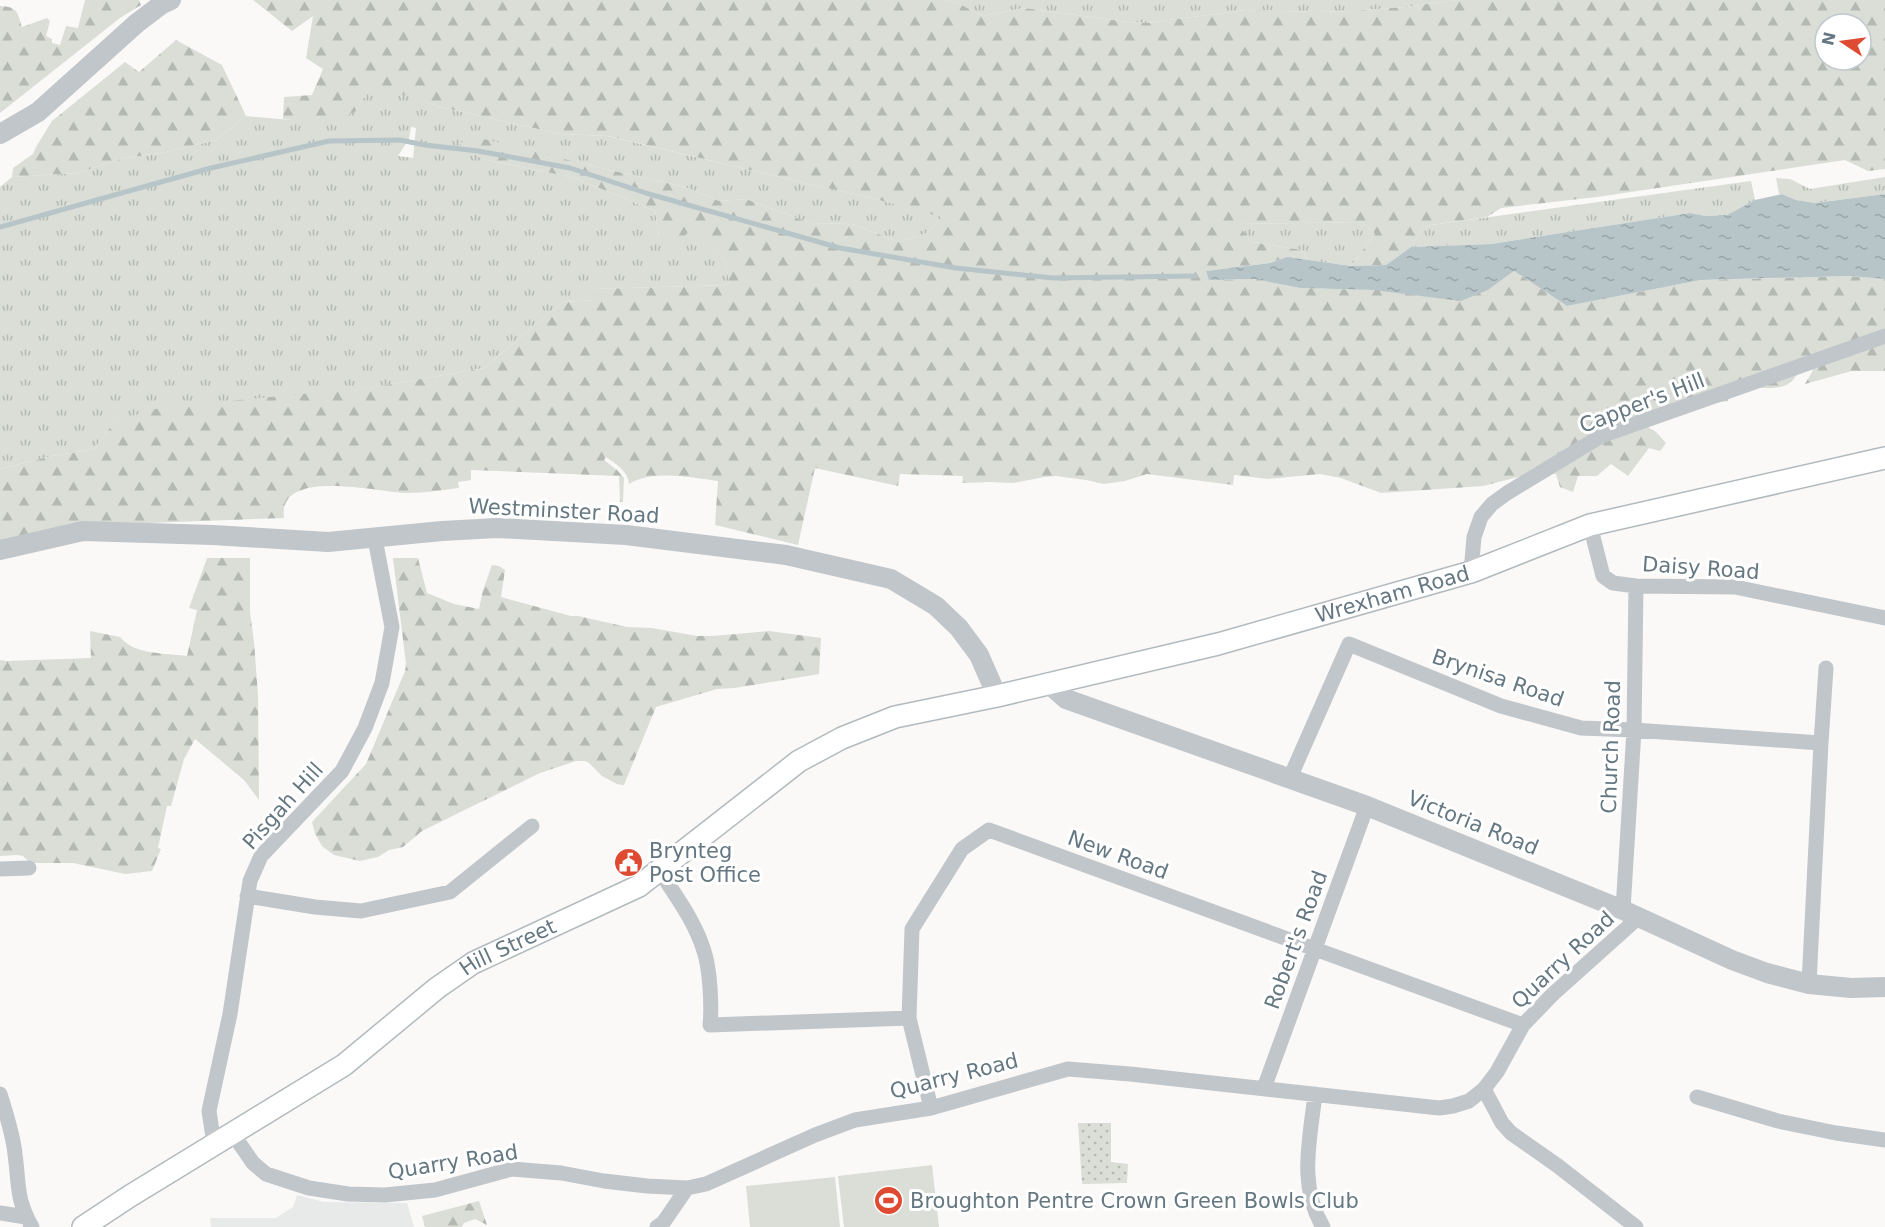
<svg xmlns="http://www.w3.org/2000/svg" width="1885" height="1227" viewBox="0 0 1885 1227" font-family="'DejaVu Sans',sans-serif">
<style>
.built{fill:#e8e9e9}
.grass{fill:url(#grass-tufts);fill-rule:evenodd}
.forest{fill:url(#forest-firs);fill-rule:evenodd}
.park{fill:url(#park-dots)}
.pitch{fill:#daded7}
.water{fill:url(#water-ripples)}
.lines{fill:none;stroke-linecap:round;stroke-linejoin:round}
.stream{stroke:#b8c5c8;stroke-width:5}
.secondary-casing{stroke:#b3babe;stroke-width:24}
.minor{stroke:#c1c6ca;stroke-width:15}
.tertiary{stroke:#c1c6ca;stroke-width:20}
.secondary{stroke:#fff;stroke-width:21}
.labels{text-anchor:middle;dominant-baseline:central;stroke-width:6;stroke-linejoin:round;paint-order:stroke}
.street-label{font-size:21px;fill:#657882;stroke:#fff}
.poi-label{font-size:21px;fill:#657882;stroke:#fff;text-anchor:start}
</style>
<defs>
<pattern id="grass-tufts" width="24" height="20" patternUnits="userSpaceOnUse" patternTransform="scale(1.5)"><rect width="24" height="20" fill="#daded7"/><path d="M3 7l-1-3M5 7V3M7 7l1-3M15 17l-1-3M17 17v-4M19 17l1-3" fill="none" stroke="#b4b9b4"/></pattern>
<pattern id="forest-firs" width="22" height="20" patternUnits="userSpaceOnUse" patternTransform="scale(1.5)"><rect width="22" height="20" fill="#daded7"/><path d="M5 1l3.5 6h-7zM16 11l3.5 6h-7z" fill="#b4b9b4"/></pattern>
<pattern id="park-dots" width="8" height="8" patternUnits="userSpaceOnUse" patternTransform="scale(1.5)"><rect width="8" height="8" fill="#daded7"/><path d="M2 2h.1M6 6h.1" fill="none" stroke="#b4b9b4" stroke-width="1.8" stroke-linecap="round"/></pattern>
<pattern id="water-ripples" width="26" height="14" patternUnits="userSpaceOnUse" patternTransform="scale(1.5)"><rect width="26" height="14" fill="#b8c5c8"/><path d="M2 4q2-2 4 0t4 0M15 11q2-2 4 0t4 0" fill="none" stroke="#99a5a8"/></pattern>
</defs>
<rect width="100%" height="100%" fill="#faf9f8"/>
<path class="built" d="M 297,1195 L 324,1202 L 407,1203 L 414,1227 L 211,1227 L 210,1218 L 276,1218 L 293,1207 Z"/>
<path class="grass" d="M 946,0 L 1457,0 L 1405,7 L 1352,11 L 1318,12 L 1246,10 L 1146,23 L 1128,22 L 1024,8 L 982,16 L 958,3 Z
M 372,83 L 440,107 L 561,134 L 607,136 L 809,184 L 872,198 L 943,216 L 927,233 L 899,242 L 852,224 L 811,223 L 746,199 L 719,201 L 685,187 L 588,165 L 482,159 L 575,178 L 655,211 L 659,237 L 693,226 C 712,245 730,256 728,285 L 593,289 L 594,300 L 563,302 L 484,368 L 369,388 L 115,421 L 94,449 L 52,456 L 0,469 L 0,187 L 12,177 L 78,173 L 120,159 L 166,152 L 216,140 L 246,116 L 290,120 L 356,111 ZM 411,127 L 416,128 L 413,158 L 398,156 L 409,139 Z
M 1885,177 L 1885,194 L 1815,203 L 1796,200 L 1782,194 L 1779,194 L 1776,178 L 1790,179 L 1810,189 Z
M 1751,181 L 1755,200 L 1727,215 L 1705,216 L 1690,213 L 1491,244 L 1411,247 L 1424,226 Z
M 1362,222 L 1375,234 L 1351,266 L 1308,260 L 1302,250 L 1252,242 L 1236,224 Z"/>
<path class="forest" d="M 85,0 L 139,0 L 141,5 L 120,18 L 0,113 L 0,6 C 18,7 17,12 22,27 L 47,18 L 50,21 L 46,36 L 52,39 L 52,43 L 60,45 L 66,26 L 78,28 Z
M 253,0 L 946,0 L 958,3 L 982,16 L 1024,8 L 1128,22 L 1146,23 L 1246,10 L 1318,12 L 1352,11 L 1405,7 L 1457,0 L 1885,0 L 1885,169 L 1868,171 L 1845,160 L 1597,197 L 1501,208 L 1487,217 L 1424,226 L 1411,247 L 1386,265 L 1351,266 L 1375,234 L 1362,222 L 1237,224 L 1252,242 L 1302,250 L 1308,260 L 1287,257 L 1270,263 L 1206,271 L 1210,280 L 1254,279 L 1300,288 L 1373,290 L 1488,290 L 1514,271 L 1567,306 L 1701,280 L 1850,276 L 1885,279 L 1885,371 L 1852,371 L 1805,384 L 1813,370 L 1808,362 L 1803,361 C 1801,366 1798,374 1794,379 C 1780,395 1752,386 1733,383 L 1728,401 L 1650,413 L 1636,420 L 1656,432 L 1666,443 L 1660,451 L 1649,448 L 1628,476 L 1611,464 L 1597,476 L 1578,476 L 1573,492 L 1560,487 L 1556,474 L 1534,473 L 1483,486 L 1381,493 L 1341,478 L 1320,474 L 1268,479 L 1234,475 L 1233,485 L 1147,474 L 1125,481 L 1104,484 L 1086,480 L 1056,476 L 1044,477 L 1013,483 L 991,482 L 962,483 L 963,476 L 900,474 L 898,486 L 815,468 L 798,545 L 715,525 L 718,481 C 692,478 653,469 629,484 C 628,471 616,464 606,457 L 604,460 L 617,470 L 624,478 L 623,502 L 620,502 L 619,476 L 471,470 L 471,480 L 458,482 L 459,488 C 442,490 424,493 408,493 C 380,493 277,466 284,518 L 67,526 L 0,543 L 0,469 L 52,456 L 94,449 L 115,421 L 163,407 L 369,388 L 484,368 L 563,302 L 593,300 L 593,289 L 728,285 C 730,256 712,245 693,227 L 676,245 L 659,237 L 655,211 L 575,178 L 482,159 L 458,143 L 480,138 L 588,165 L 685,187 L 719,201 L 746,199 L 811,223 L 852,224 L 899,242 L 927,233 L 942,217 L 872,198 L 809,184 L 608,136 L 561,134 L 440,107 L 372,84 L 356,111 L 329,124 L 283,119 L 284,97 L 312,95 L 323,69 L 306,58 L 313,16 L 292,31 ZM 1825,24 L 1861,24 L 1861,60 L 1825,60 Z
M 176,40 L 222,65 L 246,116 L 216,140 L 166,152 L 120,159 L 78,173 L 12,177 L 13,168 L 33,154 L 36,147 L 52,121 L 125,62 L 139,72 Z
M 207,558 L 250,558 L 250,612 L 254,642 L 258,695 L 259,800 L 244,780 L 195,739 L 184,759 L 171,806 L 167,806 L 158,848 L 161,849 L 152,871 L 125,874 L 73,863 L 31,863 L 23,856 L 16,855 L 0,856 L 0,660 L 6,661 L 91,658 L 90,631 L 120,637 C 134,655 166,653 187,656 L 197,610 L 189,608 Z
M 393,558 L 418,558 L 427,593 L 454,604 L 479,609 L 483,590 L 492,565 L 499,566 L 505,570 L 501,597 L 571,616 L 578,616 L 627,627 L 652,628 L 697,636 L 713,636 L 769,631 L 821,638 L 819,674 L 735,688 L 717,689 L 656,707 L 624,785 L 617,784 L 602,776 L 589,763 L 585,761 L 576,761 L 540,773 L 422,831 L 403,847 L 389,850 L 378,857 L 360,861 L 334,855 L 322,846 L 315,834 L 312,822 L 366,764 L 405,671 L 406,664 Z
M 479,1201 L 487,1225 L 475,1219 L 464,1223 L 462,1227 L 425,1227 L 422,1216 Z"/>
<path class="park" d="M 1078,1123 L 1111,1123 L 1111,1162 L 1128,1164 L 1127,1183 L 1082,1184 Z"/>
<path class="pitch" d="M 932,1165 L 939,1227 L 844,1227 L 838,1176 Z
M 835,1177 L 840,1227 L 750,1227 L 746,1186 Z"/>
<path class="water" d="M 1782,194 L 1796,200 L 1815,203 L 1885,194 L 1885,279 L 1849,276 L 1701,280 L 1567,306 L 1514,271 L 1488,290 L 1461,301 L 1373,290 L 1300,288 L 1254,279 L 1209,280 L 1206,271 L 1270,263 L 1287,257 L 1351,266 L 1386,265 L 1411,247 L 1491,244 L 1690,213 L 1705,216 L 1727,215 L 1755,200 Z"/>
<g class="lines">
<path class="stream" d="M 0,227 L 211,168 L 329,141 L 400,140 L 425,145 L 478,151 L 570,168 L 649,194 L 840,248 L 956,268 L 1053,278 L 1195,276"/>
<defs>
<g id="secondary">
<path id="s1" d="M 83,1227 L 130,1196 L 344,1065 L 437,988 L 473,963 L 639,886 L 799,761 L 842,738 L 895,717 L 997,696 L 1218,644 L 1471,572 L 1590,525 L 1885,458"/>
</g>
</defs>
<use href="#secondary" class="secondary-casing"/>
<path class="minor" d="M 1590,525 L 1603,576 L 1613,583 L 1636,586 L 1735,587 L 1885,618
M 1471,572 L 1474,537 L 1481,517 L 1492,504 L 1507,493 L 1601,436 L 1885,336
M 1821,743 L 1826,668
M 1289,780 L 1349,644 L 1501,706 L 1581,728 L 1634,730 L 1821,743 L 1809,984
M 0,869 L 29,868
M 659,870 C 675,895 695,921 704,951 C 710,969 712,1006 710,1025 L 909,1018
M 247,896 L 315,907 L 361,911 L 450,892 L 532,826
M 1623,910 L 1634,730 L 1636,586
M 1264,1088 L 1367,806
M 1484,1089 L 1502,1123 L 1511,1133 L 1558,1166 L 1636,1227
M 0,1094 C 6,1114 13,1134 15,1154 C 19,1183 16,1200 32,1227
M 1315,1094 C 1310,1140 1298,1185 1323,1227
M 1697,1097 L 1778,1121 L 1836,1133 L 1885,1140
M 931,1108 L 909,1018 L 912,929 L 962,849 L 989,830 L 1523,1025
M 233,1134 L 253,1163 L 266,1174 L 309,1188 L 348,1194 L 385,1195 L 435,1190 L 512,1169 L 561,1173 L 604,1181 L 647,1186 L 687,1188 L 706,1184 L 815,1135 L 855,1120 L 931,1108 L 1068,1069 L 1130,1074 L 1439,1108 L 1453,1106 L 1469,1101 L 1484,1089 L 1497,1072 L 1523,1025 L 1553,994 L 1639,917
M 214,1144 L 209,1111 L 230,1014 L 250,881 L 261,856 L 342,771 L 365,728 L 382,683 L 392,627 L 375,539
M 0,1213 L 26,1217
M 657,1227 L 663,1223 L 687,1188"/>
<path class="tertiary" d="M 0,134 L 38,112 L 137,23 L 162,4 L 171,0
M 0,550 L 83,531 L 213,535 L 328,542 L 442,531 L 497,528 L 626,535 L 786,555 L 891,579 L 936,606 L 959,628 L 979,655 L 997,696
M 1048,683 L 1066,699 L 1367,806 L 1623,910 L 1732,960 L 1767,973 L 1809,984 L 1851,988 L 1885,987"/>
<use href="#secondary" class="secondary"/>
</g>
<defs>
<symbol id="civic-disc" viewBox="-11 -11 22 22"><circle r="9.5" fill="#df4b32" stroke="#fff"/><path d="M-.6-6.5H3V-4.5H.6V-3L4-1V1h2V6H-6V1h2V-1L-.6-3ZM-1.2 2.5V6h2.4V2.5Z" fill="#fff"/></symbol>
<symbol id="stadium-disc" viewBox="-11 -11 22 22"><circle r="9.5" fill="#df4b32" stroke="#fff"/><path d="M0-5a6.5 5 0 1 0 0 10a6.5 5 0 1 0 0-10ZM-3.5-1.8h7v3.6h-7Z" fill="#fff"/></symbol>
</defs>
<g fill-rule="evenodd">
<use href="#civic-disc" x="612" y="846" width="33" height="33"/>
<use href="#stadium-disc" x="872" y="1184" width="33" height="33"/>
</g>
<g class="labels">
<g class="street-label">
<text transform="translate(1642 403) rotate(-21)">Capper's Hill</text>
<text transform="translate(564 511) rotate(3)">Westminster Road</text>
<text transform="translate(1701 568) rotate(4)">Daisy Road</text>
<text stroke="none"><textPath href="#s1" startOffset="1476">Wrexham Road</textPath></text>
<text transform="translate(1498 678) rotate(19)">Brynisa Road</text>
<text transform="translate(1611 747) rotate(-88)">Church Road</text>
<text transform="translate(283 806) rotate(-48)">Pisgah Hill</text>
<text transform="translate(1473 823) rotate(22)">Victoria Road</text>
<text transform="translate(1118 855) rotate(20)">New Road</text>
<text transform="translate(1296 940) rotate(-70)">Robert's Road</text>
<text stroke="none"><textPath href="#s1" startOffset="510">Hill Street</textPath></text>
<text transform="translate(1563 960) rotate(-43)">Quarry Road</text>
<text transform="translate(954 1076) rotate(-14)">Quarry Road</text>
<text transform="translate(453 1162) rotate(-9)">Quarry Road</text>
</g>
<g class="poi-label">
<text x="649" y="851">Brynteg<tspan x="649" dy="24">Post Office</tspan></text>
<text x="910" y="1201">Broughton Pentre Crown Green Bowls Club</text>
</g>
</g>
<g transform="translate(1843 42) rotate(283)"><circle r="28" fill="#ffffff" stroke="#c1c9cd" stroke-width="1.5"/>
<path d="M0-4.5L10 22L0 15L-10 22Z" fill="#df4b32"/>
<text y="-9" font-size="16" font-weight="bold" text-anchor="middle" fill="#657882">N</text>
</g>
</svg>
